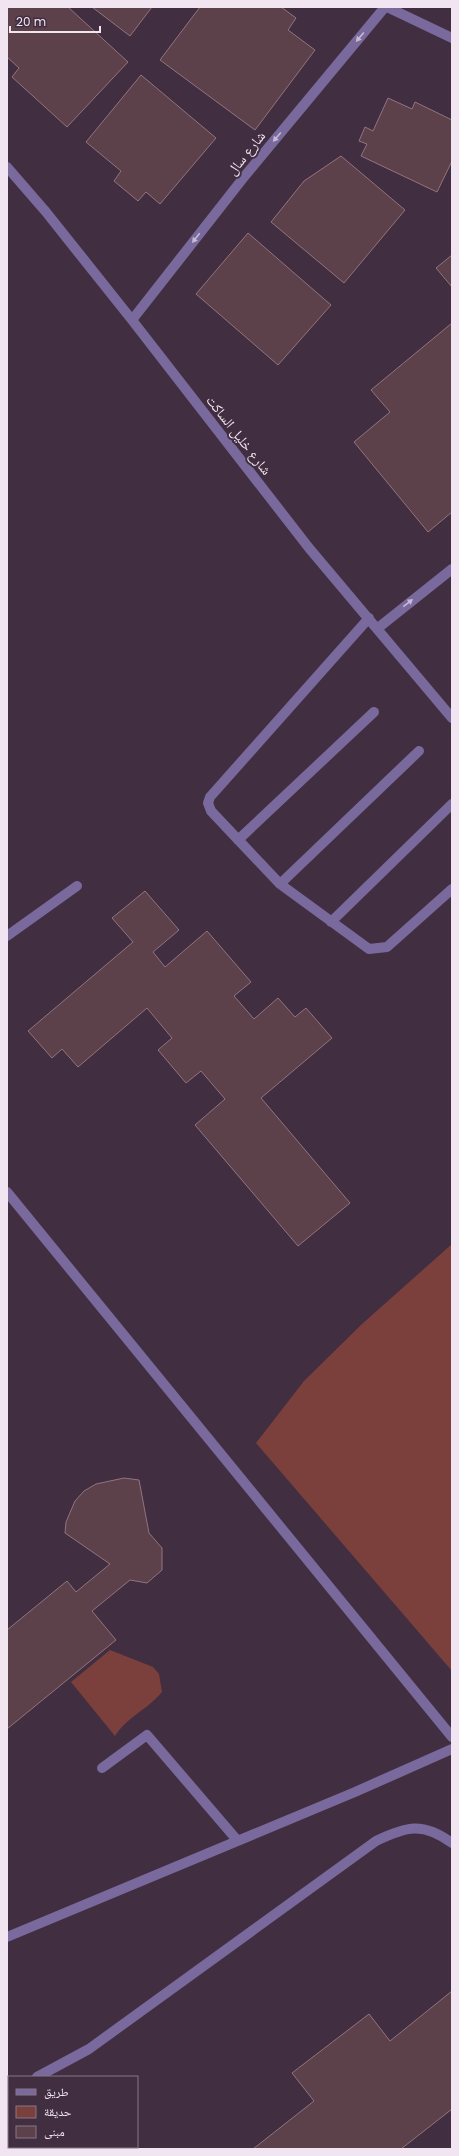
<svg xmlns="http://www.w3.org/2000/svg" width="459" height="2156" viewBox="0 0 459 2156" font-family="Poppins,'Noto Naskh Arabic',sans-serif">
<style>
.green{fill:#7b403c}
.building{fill:#5c404a;stroke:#93747f}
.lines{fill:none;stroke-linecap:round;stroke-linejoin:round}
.minor{stroke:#79699c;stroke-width:10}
.oneway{fill:#c7bad3}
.labels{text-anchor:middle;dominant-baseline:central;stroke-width:4;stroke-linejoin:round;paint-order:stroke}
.street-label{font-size:14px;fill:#f1e5f1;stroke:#412e41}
</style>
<rect width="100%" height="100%" fill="#412e41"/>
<path class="green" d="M 452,1244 L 452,1671 L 256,1443 L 304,1381 L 362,1324 Z
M 110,1650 L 153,1667 L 159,1674 L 162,1692 C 148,1709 127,1717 115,1736 L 71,1682 Z"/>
<path class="building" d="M 7,7 L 68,7 L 128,62 L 67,127 L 12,77 L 19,68 L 7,57 Z
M 92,7 L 152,7 L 130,36 Z
M 200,7 L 281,7 L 296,18 L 288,30 L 315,50 L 255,130 L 160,60 Z
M 141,75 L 216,138 L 160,204 L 146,192 L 138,201 L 114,181 L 121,171 L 86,142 Z
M 388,98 L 412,109 L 415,102 L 452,120 L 452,161 L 437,192 L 361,156 L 367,144 L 359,141 L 365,127 L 373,131 Z
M 341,156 L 405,210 L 344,283 L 271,222 L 304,181 Z
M 248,233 L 331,305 L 278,365 L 196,294 Z
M 452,255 L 452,287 L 436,268 Z
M 452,323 L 452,512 L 428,532 L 354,442 L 390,412 L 371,390 Z
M 145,891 L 179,930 L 153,952 L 165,967 L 207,931 L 251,982 L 234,996 L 254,1019 L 278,998 L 295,1017 L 306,1008 L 332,1038 L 261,1098 L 350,1203 L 298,1246 L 195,1125 L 225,1099 L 201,1071 L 186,1083 L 158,1050 L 172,1038 L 147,1008 L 78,1067 L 62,1049 L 52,1058 L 28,1031 L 133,942 L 112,918 Z
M 124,1478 L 139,1480 L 149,1533 L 162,1548 L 162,1570 L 147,1583 L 130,1580 L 92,1611 L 116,1640 L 7,1729 L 7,1630 L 67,1581 L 76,1592 L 110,1564 L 65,1533 L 66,1522 L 75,1501 L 84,1491 L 96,1484 Z
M 452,1991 L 452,2109 L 401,2149 L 253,2149 L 314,2101 L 292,2073 L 369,2014 L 390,2041 Z"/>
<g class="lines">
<path class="minor" d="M 387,7 L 452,38
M 7,167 L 46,212 L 132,320 L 309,548 L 452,718
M 132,320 L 244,177 L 385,7
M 369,618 L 210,797 L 208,803 L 211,811 L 280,884 L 369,949 L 387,947 L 452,889
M 378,628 L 452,569
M 238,840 L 374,712
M 280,884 L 419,751
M 331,922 L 452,804
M 7,936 L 77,886
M 7,1192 L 452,1737
M 102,1768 L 147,1735 L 237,1840
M 7,1937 L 355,1792 L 452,1749
M 37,2077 L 89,2049 L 376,1841 C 407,1826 423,1822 452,1843
M 7,2088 L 9,2087"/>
</g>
<defs><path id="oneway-solid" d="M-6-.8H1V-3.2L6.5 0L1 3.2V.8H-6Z"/></defs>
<g class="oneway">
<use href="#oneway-solid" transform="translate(360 37) rotate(130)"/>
<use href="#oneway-solid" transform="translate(277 137) rotate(130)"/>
<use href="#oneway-solid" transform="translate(196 238) rotate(128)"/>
<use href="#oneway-solid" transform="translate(408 603) rotate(-38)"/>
</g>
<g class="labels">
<g class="street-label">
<text transform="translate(246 153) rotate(-51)">شارع سال</text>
<text transform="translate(239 435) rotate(52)">شارع خليل الساكت</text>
</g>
</g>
<rect width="459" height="2156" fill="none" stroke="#f1e5f1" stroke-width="16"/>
<rect x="8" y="2076" width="130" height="72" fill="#412e41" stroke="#877787"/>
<rect x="16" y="2089" width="20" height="6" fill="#79699c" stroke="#877787"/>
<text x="44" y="2096" font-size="12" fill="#f1e5f1">طريق</text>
<rect x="16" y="2106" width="20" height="12" fill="#7b403c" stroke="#877787"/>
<text x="44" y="2116" font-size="12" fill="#f1e5f1">حديقة</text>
<rect x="16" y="2126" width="20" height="12" fill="#5c404a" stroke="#877787"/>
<text x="44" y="2136" font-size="12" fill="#f1e5f1">مبنى</text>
<path d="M10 26v6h90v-6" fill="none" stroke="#f1e5f1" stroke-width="2"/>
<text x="16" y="26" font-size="12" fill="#f1e5f1" stroke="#412e41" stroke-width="3" paint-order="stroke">20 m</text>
</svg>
